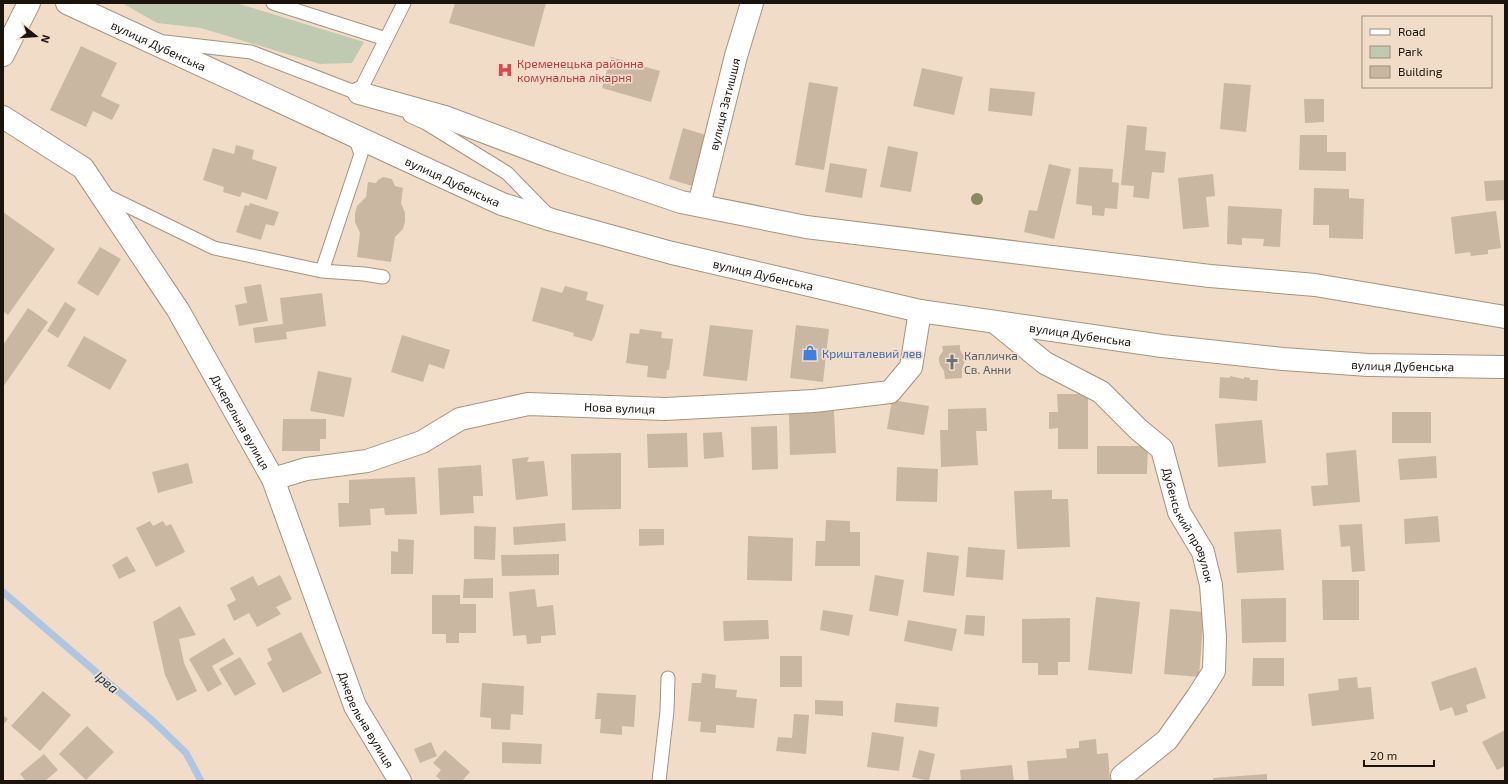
<svg xmlns="http://www.w3.org/2000/svg" width="1508" height="784" viewBox="0 0 1508 784" font-family="'Exo 2',sans-serif">
<style>
.green{fill:#c0cab1}
.lines{fill:none;stroke-linecap:round;stroke-linejoin:round}
.stream{stroke:#aec6e1;stroke-width:7}
.building{fill:#cab7a1}
.lane-casing{stroke:#a5937e;stroke-width:15}
.street-casing{stroke:#a5937e;stroke-width:24}
.secondary-casing{stroke:#a5937e;stroke-width:24}
.lane{stroke:#fff;stroke-width:13}
.street{stroke:#fff;stroke-width:22}
.secondary{stroke:#fff;stroke-width:22}
.tree{fill:#888862}
.labels{text-anchor:middle;dominant-baseline:central;stroke-width:3.5;stroke-linejoin:round;paint-order:stroke}
.street-label{font-size:12px;fill:#1b140c;stroke:#f1ddc7}
.health-label{font-size:12px;fill:#be3a42;stroke:#f1ddc7;text-anchor:start}
.shop-label{font-size:12px;fill:#366cbe;stroke:#f1ddc7;text-anchor:start}
.worship-label{font-size:12px;fill:#5b616d;stroke:#f1ddc7;text-anchor:start}
.water-label{font-size:13px;font-style:italic;fill:#092f53;stroke:#f1ddc7}
</style>
<rect width="100%" height="100%" fill="#f1ddc7"/>
<path class="green" d="M 122,3 L 236,3 L 364,42 L 352,63 L 320,64 L 201,28 L 157,23 Z"/>
<g class="lines">
<path class="stream" d="M 3,592 L 154,722 L 186,753 L 201,781"/>
</g>
<path class="building" d="M 455,3 L 546,3 L 534,47 L 449,23 Z
M 81,46 L 117,63 L 101,96 L 120,105 L 112,120 L 93,111 L 86,127 L 50,110 Z
M 611,57 L 660,71 L 651,102 L 602,88 Z
M 922,68 L 963,77 L 954,115 L 913,106 Z
M 809,82 L 838,87 L 824,170 L 795,165 Z
M 1224,83 L 1251,85 L 1246,132 L 1220,129 Z
M 990,88 L 1035,92 L 1032,116 L 988,111 Z
M 1304,99 L 1324,99 L 1324,122 L 1305,123 Z
M 1127,125 L 1147,127 L 1145,150 L 1166,152 L 1164,173 L 1152,172 L 1149,199 L 1133,197 L 1134,186 L 1121,185 Z
M 683,128 L 706,135 L 692,186 L 669,179 Z
M 1300,135 L 1327,135 L 1327,152 L 1346,152 L 1346,171 L 1299,170 Z
M 236,145 L 254,150 L 252,159 L 277,167 L 267,200 L 242,192 L 240,197 L 223,192 L 224,187 L 203,180 L 213,148 L 234,154 Z
M 888,146 L 918,152 L 911,192 L 880,187 Z
M 830,163 L 867,169 L 862,198 L 825,192 Z
M 1049,164 L 1071,169 L 1054,239 L 1024,232 L 1029,210 L 1037,211 Z
M 1079,167 L 1113,169 L 1112,182 L 1119,183 L 1117,209 L 1105,208 L 1104,216 L 1092,215 L 1092,206 L 1076,204 Z
M 1213,174 L 1215,196 L 1206,197 L 1209,227 L 1183,229 L 1178,178 Z
M 383,177 L 392,179 L 395,186 L 403,188 L 401,203 L 405,213 L 405,221 L 403,229 L 395,237 L 391,262 L 357,257 L 360,233 L 355,222 L 355,214 L 357,206 L 366,197 L 368,182 L 376,183 L 378,180 Z
M 1505,180 L 1505,200 L 1486,201 L 1484,181 Z
M 1314,188 L 1349,189 L 1349,198 L 1364,199 L 1363,239 L 1329,238 L 1329,225 L 1313,225 Z
M 250,203 L 279,212 L 274,226 L 266,224 L 261,240 L 236,232 L 245,205 L 249,206 Z
M 1228,206 L 1282,209 L 1280,247 L 1263,246 L 1264,239 L 1242,238 L 1242,245 L 1227,244 Z
M 1496,211 L 1501,248 L 1488,250 L 1488,254 L 1471,256 L 1470,252 L 1455,254 L 1451,217 Z
M 3,212 L 55,249 L 8,315 L 3,311 Z
M 100,247 L 121,259 L 98,296 L 77,283 Z
M 261,284 L 268,321 L 239,326 L 235,305 L 247,303 L 244,287 Z
M 565,286 L 588,292 L 586,300 L 604,305 L 594,338 L 593,338 L 592,341 L 573,336 L 574,333 L 532,321 L 541,287 L 562,293 Z
M 322,293 L 326,326 L 286,332 L 287,339 L 255,343 L 253,328 L 283,324 L 280,298 Z
M 65,302 L 76,309 L 58,338 L 47,331 Z
M 28,308 L 48,322 L 3,387 L 3,345 Z
M 710,325 L 753,330 L 747,381 L 703,376 Z
M 796,325 L 829,329 L 823,382 L 790,378 Z
M 640,329 L 662,332 L 661,338 L 673,339 L 669,370 L 667,370 L 666,379 L 647,377 L 648,366 L 626,363 L 630,333 L 639,334 Z
M 402,335 L 450,350 L 444,369 L 429,364 L 423,382 L 391,372 Z
M 84,336 L 127,360 L 110,390 L 67,366 Z
M 960,345 L 960,350 L 964,356 L 965,360 L 962,369 L 962,378 L 945,379 L 944,371 L 940,365 L 939,361 L 939,357 L 943,351 L 942,346 Z
M 318,371 L 352,378 L 344,417 L 310,411 Z
M 1230,376 L 1244,379 L 1244,377 L 1250,378 L 1250,380 L 1258,380 L 1257,401 L 1219,398 L 1220,377 L 1230,378 Z
M 1057,394 L 1088,394 L 1088,449 L 1058,449 L 1058,428 L 1049,429 L 1049,412 L 1058,412 Z
M 892,400 L 929,406 L 924,435 L 887,429 Z
M 986,408 L 987,431 L 976,431 L 978,465 L 941,467 L 940,430 L 948,430 L 948,409 Z
M 834,411 L 836,453 L 790,455 L 789,413 Z
M 1392,412 L 1431,412 L 1431,443 L 1392,443 Z
M 283,419 L 326,419 L 326,439 L 320,439 L 320,451 L 282,451 Z
M 1262,420 L 1266,463 L 1218,467 L 1215,424 Z
M 777,426 L 778,469 L 752,470 L 751,427 Z
M 722,432 L 724,457 L 704,459 L 703,433 Z
M 687,433 L 688,467 L 648,468 L 647,434 Z
M 1097,446 L 1148,446 L 1147,474 L 1097,474 Z
M 1356,450 L 1360,502 L 1313,506 L 1311,486 L 1328,485 L 1326,453 Z
M 621,453 L 621,509 L 572,510 L 571,454 Z
M 1436,456 L 1437,478 L 1400,480 L 1398,459 Z
M 529,457 L 527,462 L 544,461 L 548,496 L 516,500 L 512,459 Z
M 188,463 L 193,483 L 158,493 L 152,472 Z
M 481,465 L 483,496 L 473,496 L 474,513 L 440,515 L 438,468 Z
M 897,467 L 938,469 L 937,502 L 896,501 Z
M 415,477 L 417,514 L 385,515 L 384,508 L 370,509 L 371,525 L 339,527 L 338,503 L 349,503 L 349,480 Z
M 1052,490 L 1052,499 L 1068,499 L 1070,547 L 1017,549 L 1014,491 Z
M 1438,516 L 1440,542 L 1405,544 L 1404,519 Z
M 826,520 L 850,521 L 850,532 L 860,532 L 860,566 L 815,566 L 816,541 L 825,541 Z
M 150,521 L 153,526 L 163,521 L 166,526 L 171,524 L 185,552 L 156,567 L 136,528 Z
M 565,523 L 566,541 L 514,545 L 513,527 Z
M 1362,524 L 1365,571 L 1352,572 L 1350,546 L 1341,547 L 1339,525 Z
M 474,526 L 496,527 L 495,560 L 474,559 Z
M 639,529 L 664,529 L 664,545 L 639,546 Z
M 1281,529 L 1284,570 L 1237,573 L 1234,532 Z
M 748,536 L 793,538 L 792,581 L 747,580 Z
M 398,539 L 414,540 L 413,574 L 391,574 L 391,551 L 398,552 Z
M 968,547 L 1005,550 L 1003,580 L 966,577 Z
M 927,552 L 959,556 L 954,596 L 923,592 Z
M 559,554 L 559,575 L 502,576 L 501,555 Z
M 127,556 L 136,571 L 119,579 L 112,565 Z
M 280,575 L 292,599 L 276,607 L 281,614 L 257,627 L 249,613 L 234,621 L 227,605 L 236,600 L 230,588 L 253,576 L 258,586 Z
M 875,575 L 904,580 L 898,616 L 869,611 Z
M 493,578 L 493,598 L 463,598 L 464,579 Z
M 1322,580 L 1359,580 L 1359,620 L 1323,620 Z
M 535,589 L 537,607 L 553,605 L 556,635 L 541,636 L 541,643 L 527,644 L 526,635 L 513,636 L 509,592 Z
M 432,595 L 460,595 L 460,604 L 476,604 L 476,633 L 459,633 L 459,643 L 446,643 L 446,634 L 432,634 Z
M 1096,597 L 1140,602 L 1132,674 L 1088,670 Z
M 1286,598 L 1286,642 L 1242,643 L 1241,599 Z
M 180,606 L 196,635 L 179,639 L 184,663 L 197,691 L 177,701 L 165,675 L 153,622 Z
M 1170,609 L 1204,612 L 1199,677 L 1164,674 Z
M 823,610 L 853,615 L 849,636 L 820,630 Z
M 966,615 L 985,616 L 984,636 L 964,634 Z
M 1070,618 L 1070,662 L 1058,662 L 1058,675 L 1038,675 L 1038,663 L 1022,663 L 1022,619 Z
M 768,620 L 769,639 L 724,641 L 723,621 Z
M 908,620 L 957,629 L 952,651 L 904,641 Z
M 301,632 L 322,673 L 283,693 L 267,663 L 272,660 L 267,649 Z
M 224,638 L 234,654 L 212,666 L 222,684 L 208,692 L 189,659 Z
M 780,656 L 802,656 L 802,687 L 780,687 Z
M 240,657 L 256,684 L 235,696 L 219,669 Z
M 1253,658 L 1284,658 L 1284,686 L 1252,686 Z
M 1476,667 L 1486,698 L 1466,705 L 1468,712 L 1455,716 L 1452,707 L 1440,711 L 1431,682 Z
M 702,673 L 716,675 L 715,688 L 737,690 L 736,697 L 757,699 L 754,728 L 716,725 L 716,733 L 700,732 L 701,722 L 688,721 L 692,683 L 701,683 Z
M 1357,677 L 1358,688 L 1371,687 L 1374,719 L 1312,726 L 1308,694 L 1339,690 L 1338,679 Z
M 482,683 L 524,686 L 523,715 L 511,714 L 510,730 L 491,729 L 491,718 L 480,717 Z
M 43,691 L 71,715 L 40,751 L 11,726 Z
M 597,693 L 636,695 L 634,727 L 622,726 L 622,735 L 600,733 L 601,719 L 595,719 Z
M 815,700 L 843,701 L 843,716 L 815,714 Z
M 896,703 L 939,707 L 937,727 L 894,722 Z
M 794,714 L 809,715 L 806,754 L 776,751 L 778,737 L 792,738 Z
M 3,715 L 8,719 L 3,725 Z
M 87,726 L 114,752 L 86,780 L 59,754 Z
M 1505,730 L 1505,766 L 1497,770 L 1482,742 Z
M 872,732 L 904,737 L 899,771 L 867,767 Z
M 1096,739 L 1097,754 L 1108,753 L 1110,781 L 1029,781 L 1027,761 L 1067,758 L 1066,749 L 1079,748 L 1079,741 Z
M 431,742 L 437,756 L 420,763 L 414,749 Z
M 502,742 L 542,744 L 541,764 L 502,763 Z
M 445,750 L 470,772 L 462,781 L 442,781 L 436,776 L 441,770 L 433,763 Z
M 919,750 L 935,754 L 929,781 L 912,777 Z
M 44,754 L 58,770 L 45,781 L 26,781 L 20,774 Z
M 1012,765 L 1014,781 L 961,781 L 960,770 Z
M 1267,774 L 1267,781 L 1213,781 L 1213,778 Z"/>
<g class="lines">
<defs>
<path id="lane" d="M 273,3 L 386,39
M 165,42 L 251,52 L 365,96
M 359,93 L 404,3
M 410,116 L 426,123 L 507,173 L 549,216
M 103,194 L 214,248 L 322,271 L 364,274 L 383,277
M 322,271 L 361,154 L 355,137
M 659,781 L 667,711 L 668,678"/>
<g id="street">
<path d="M 3,55 L 29,3"/>
<path d="M 359,93 L 445,117 L 564,162 L 681,202 L 806,227 L 1210,276 L 1315,285 L 1505,317"/>
<path id="s1" d="M 3,117 L 83,168 L 178,310 L 273,479 L 355,706 L 400,781"/>
<path id="s2" d="M 699,205 L 736,56 L 752,3"/>
<path id="s3" d="M 996,323 L 1045,363 L 1101,392 L 1138,429 L 1162,449 L 1179,512 L 1203,552 L 1211,585 L 1215,637 L 1214,671 L 1198,696 L 1167,740 L 1122,776"/>
<path id="s4" d="M 273,479 L 306,469 L 367,461 L 422,442 L 460,419 L 528,404 L 665,409 L 814,401 L 890,392 L 911,367 L 920,311"/>
</g>
<g id="secondary">
<path id="s5" d="M 67,3 L 502,204 L 552,220 L 672,253 L 920,311 L 1162,346 L 1283,359 L 1368,365 L 1505,367"/>
</g>
</defs>
<use href="#lane" class="lane-casing"/>
<use href="#street" class="street-casing"/>
<use href="#secondary" class="secondary-casing"/>
<use href="#lane" class="lane"/>
<use href="#street" class="street"/>
<use href="#secondary" class="secondary"/>
</g>
<circle class="tree" cx="977" cy="199" r="6"/>
<defs>
<symbol id="hospital-bare" viewBox="-9 -9 18 18"><path d="M-5-5h3v3.5h4V-5h3V5h-3V1.5h-4V5h-3Z" fill="#e0444e" stroke="#f1ddc7" stroke-width="2.5" paint-order="stroke"/></symbol>
<symbol id="shop-bare" viewBox="-9 -9 18 18"><path d="M-5-2.5h2.3a2.7 3.5 0 0 1 5.4 0H5L5.5 6h-11ZM-1.5-2.5h3a1.5 2.3 0 0 0-3 0Z" fill="#3f7fe0" stroke="#f1ddc7" stroke-width="2.5" paint-order="stroke"/></symbol>
<symbol id="church-bare" viewBox="-9 -9 18 18"><path d="M-1.2-6h2.4v3.5h3.3v2.4h-3.3V6h-2.4V-.1h-3.3v-2.4h3.3Z" fill="#6b7280" stroke="#f1ddc7" stroke-width="2.5" paint-order="stroke"/></symbol>
</defs>
<g fill-rule="evenodd">
<use href="#hospital-bare" x="494" y="59" width="22" height="22"/>
<use href="#shop-bare" x="799" y="342" width="22" height="22"/>
<use href="#church-bare" x="941" y="351" width="22" height="22"/>
</g>
<g class="labels">
<g class="street-label">
<text stroke="none"><textPath href="#s5" startOffset="101">вулиця Дубенська</textPath></text>
<text stroke="none"><textPath href="#s2" startOffset="104">вулиця Затишшя</textPath></text>
<text stroke="none"><textPath href="#s5" startOffset="425">вулиця Дубенська</textPath></text>
<text stroke="none"><textPath href="#s5" startOffset="750">вулиця Дубенська</textPath></text>
<text stroke="none"><textPath href="#s5" startOffset="1073">вулиця Дубенська</textPath></text>
<text stroke="none"><textPath href="#s5" startOffset="1397">вулиця Дубенська</textPath></text>
<text stroke="none"><textPath href="#s4" startOffset="360">Нова вулиця</textPath></text>
<text stroke="none"><textPath href="#s1" startOffset="394">Джерельна вулиця</textPath></text>
<text stroke="none"><textPath href="#s3" startOffset="291">Дубенський провулок</textPath></text>
<text stroke="none"><textPath href="#s1" startOffset="718">Джерельна вулиця</textPath></text>
</g>
<g class="health-label">
<text x="517" y="63">Кременецька районна<tspan x="517" dy="14">комунальна лікарня</tspan></text>
</g>
<g class="shop-label">
<text x="822" y="353">Кришталевий лев</text>
</g>
<g class="worship-label">
<text x="964" y="355">Капличка<tspan x="964" dy="14">Св. Анни</tspan></text>
</g>
<g class="water-label">
<text transform="translate(107 682) rotate(41)">Ірва</text>
</g>
</g>
<rect width="1508" height="784" fill="none" stroke="#1b140c" stroke-width="8"/>
<rect x="1362" y="16" width="130" height="72" fill="#f1ddc7" stroke="#9b8d7c"/>
<rect x="1370" y="29" width="20" height="6" fill="#ffffff" stroke="#9b8d7c"/>
<text x="1398" y="36" font-size="12" fill="#1b140c">Road</text>
<rect x="1370" y="46" width="20" height="12" fill="#c0cab1" stroke="#9b8d7c"/>
<text x="1398" y="56" font-size="12" fill="#1b140c">Park</text>
<rect x="1370" y="66" width="20" height="12" fill="#cab7a1" stroke="#9b8d7c"/>
<text x="1398" y="76" font-size="12" fill="#1b140c">Building</text>
<g transform="translate(36 36) rotate(107)" stroke="#f1ddc7" stroke-width="3" paint-order="stroke">
<path d="M0-3L7 15L0 10L-7 15Z" fill="#1b140c"/>
<text y="-6" font-size="11" font-weight="bold" text-anchor="middle" fill="#1b140c">N</text>
</g>
<path d="M1364 760v6h70v-6" fill="none" stroke="#1b140c" stroke-width="2"/>
<text x="1370" y="760" font-size="12" fill="#1b140c" stroke="#f1ddc7" stroke-width="3" paint-order="stroke">20 m</text>
</svg>
